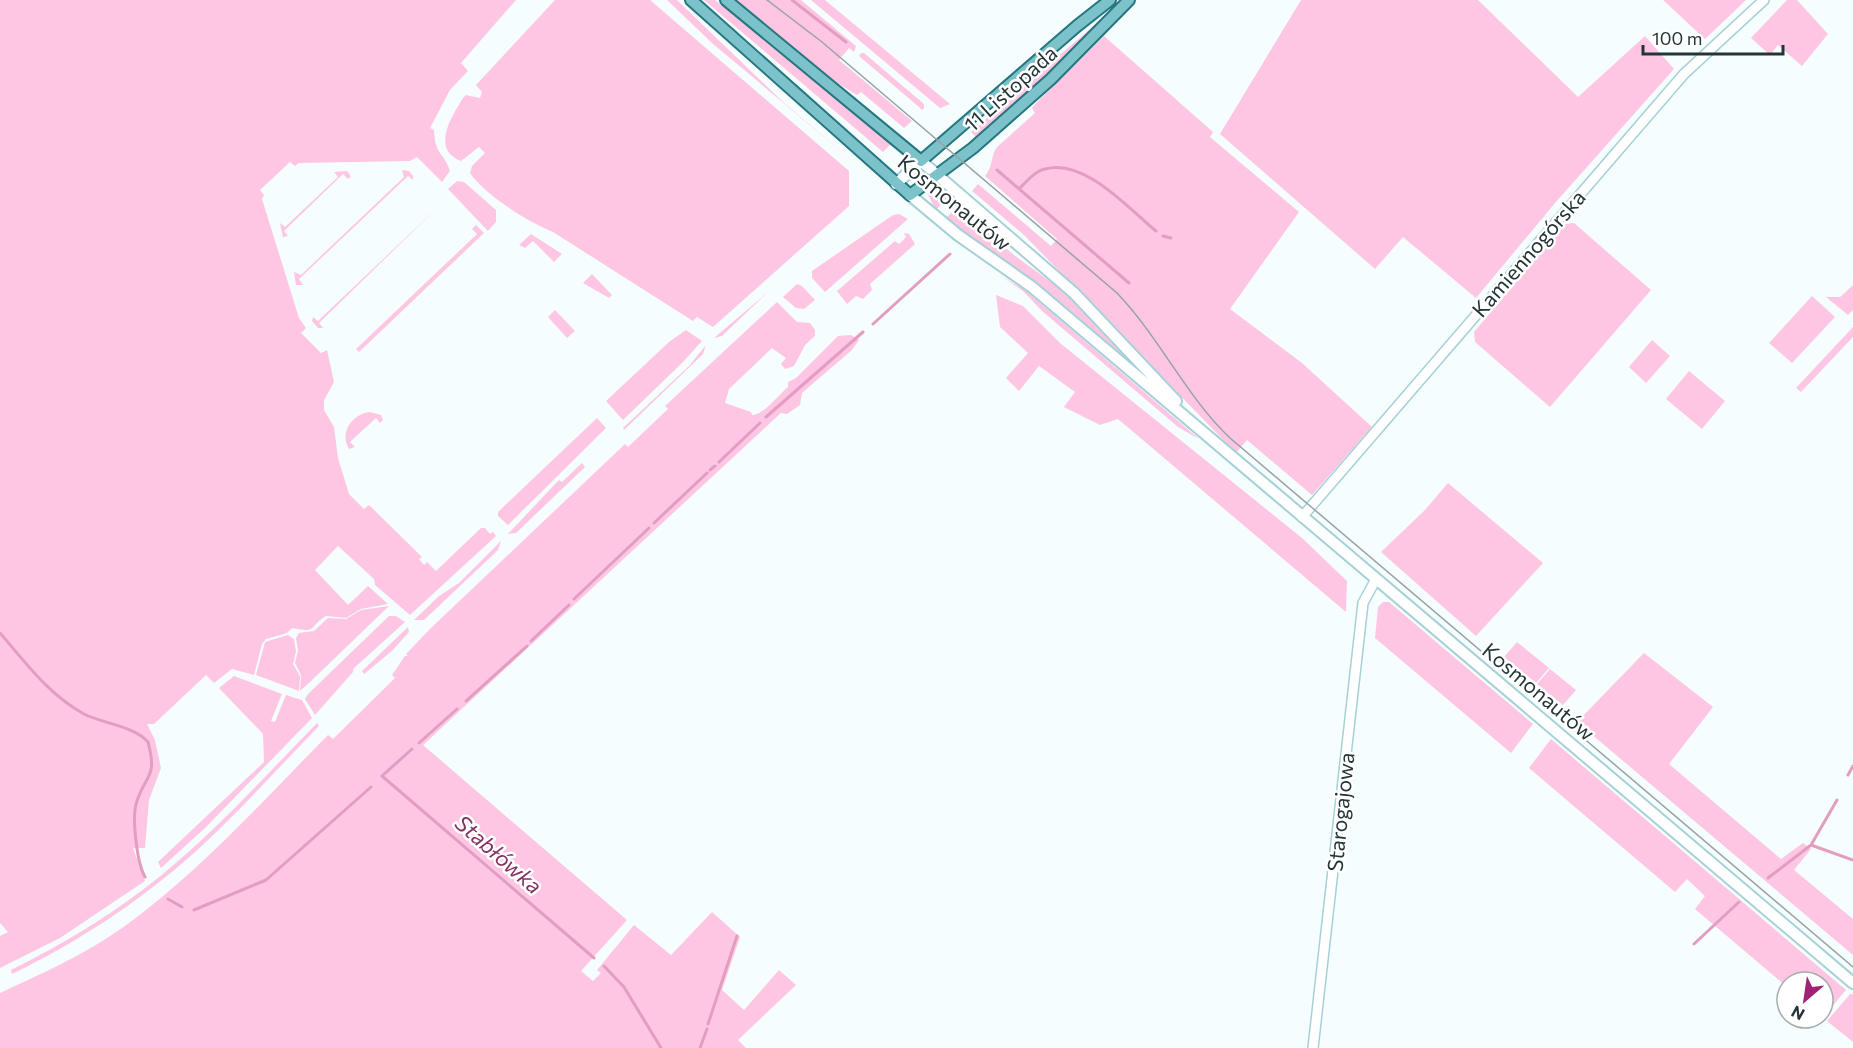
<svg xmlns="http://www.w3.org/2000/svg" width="1853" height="1048" viewBox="0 0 1853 1048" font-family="Commissioner,sans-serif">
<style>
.green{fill:#fec6e3}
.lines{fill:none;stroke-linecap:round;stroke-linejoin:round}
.stream{stroke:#e29dc1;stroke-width:3}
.tertiary-casing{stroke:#a6d1d7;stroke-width:12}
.secondary-casing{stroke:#a6d1d7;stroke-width:14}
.primary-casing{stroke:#24767f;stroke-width:14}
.tertiary{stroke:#fff;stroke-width:9}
.secondary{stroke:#fff;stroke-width:10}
.primary{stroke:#7cc2ca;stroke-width:10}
.tram{stroke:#97a3a4;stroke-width:1.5}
.labels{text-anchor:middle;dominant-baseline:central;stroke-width:5;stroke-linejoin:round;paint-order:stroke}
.street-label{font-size:21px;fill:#243537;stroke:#fff}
.water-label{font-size:22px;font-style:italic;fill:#833362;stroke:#fff}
</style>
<rect width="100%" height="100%" fill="#f5fdfe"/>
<path class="green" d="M 0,0 L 516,0 L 461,63 L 468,71 L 450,90 L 430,128 L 434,130 C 435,156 444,152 450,171 L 442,182 L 417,157 L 410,161 L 299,163 L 295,166 L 290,162 L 260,190 L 264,195 L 262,199 L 299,318 L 306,328 L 301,333 L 321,353 L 327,350 L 334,382 L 324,400 L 324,410 L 334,427 L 338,458 L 349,494 L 364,509 L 369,505 L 422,557 L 419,559 L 424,565 L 427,562 L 436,571 L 481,528 L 485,528 L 490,534 L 493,532 L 496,536 L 410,615 L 375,585 L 374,579 L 338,546 L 315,570 L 348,605 L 368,586 L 388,604 L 361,609 L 346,618 L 326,616 C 307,628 319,633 292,628 L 287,633 L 266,639 L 262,644 L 254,675 L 232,669 L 214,683 L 206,675 L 154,724 L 147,724 L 155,740 L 161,768 L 149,800 L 145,848 L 133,848 L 145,881 L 60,938 L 0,968 L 0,936 L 8,932 L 0,923 Z
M 555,0 L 650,0 L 849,171 L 849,206 L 713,327 L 697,317 L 693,321 L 553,232 C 528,222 485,195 470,173 L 472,166 L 485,153 L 479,147 L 461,161 C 430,149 452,116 463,98 L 466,95 L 480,98 L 482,92 L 476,85 Z
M 667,0 L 677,0 L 783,102 L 861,168 L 712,43 Z
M 704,0 L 715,0 L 803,69 L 891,144 L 883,152 Z
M 733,0 L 801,0 L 856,46 L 854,52 L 849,48 L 839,60 L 912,121 L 904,128 L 861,92 L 857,95 L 839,84 Z
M 811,0 L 825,0 L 950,104 L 940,108 Z
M 1301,0 L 1478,0 L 1578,97 L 1645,36 L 1674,69 L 1555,203 L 1476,298 L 1403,237 L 1375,269 L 1220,134 Z
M 1663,0 L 1746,0 L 1705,39 Z
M 1787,0 L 1797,0 L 1828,34 L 1802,66 L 1778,45 L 1770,55 L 1751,38 Z
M 1113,9 L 1041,80 L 976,137 L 971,132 Z
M 1104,36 L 1213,132 L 1210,137 L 1299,212 L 1230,309 L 1302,363 L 1372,427 L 1312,495 L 1247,440 L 1236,453 L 1024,235 L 972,191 L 978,184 L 1051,246 L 1057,239 L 985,176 C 994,165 990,156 997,147 L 1035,113 L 1032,108 L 1037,102 Z
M 861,53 L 864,53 L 924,104 L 924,108 L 922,110 L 919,107 L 859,56 Z
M 402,170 L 409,171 L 413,176 L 413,180 L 408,176 L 299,279 L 303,285 L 296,285 L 294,272 L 301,275 L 404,177 Z
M 334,172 L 347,171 L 351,176 L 348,179 L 343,174 L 284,231 L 288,236 L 283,237 L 280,223 L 285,227 L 338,177 Z
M 457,181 L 464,182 L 496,210 L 496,222 L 488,231 L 448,189 Z
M 930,188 L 947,198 L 936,210 L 927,193 Z
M 438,207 L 319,323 L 323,328 L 318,328 L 312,321 L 313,317 L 318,321 Z
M 957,207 L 1014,255 L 1066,293 L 1144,375 L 1054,298 L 946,218 Z
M 899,214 L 908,219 L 825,292 L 812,278 L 812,271 L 893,215 Z
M 1574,223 L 1651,290 L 1550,407 L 1475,342 L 1474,332 L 1565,224 Z
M 476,225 L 484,233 L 359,352 L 356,349 L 477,234 L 472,229 Z
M 904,233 L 909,234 L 915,244 L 870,284 L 872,290 L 863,299 L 856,296 L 847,304 L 837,291 L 895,241 L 899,244 L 906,237 Z
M 531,234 L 562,254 L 554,262 L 533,241 L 525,248 L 519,245 Z
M 592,274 L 612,295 L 609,298 L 583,283 Z
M 1001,276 L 1025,290 L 1199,439 L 1178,427 L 1042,311 L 1023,291 Z
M 797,284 L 802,286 L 815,300 L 804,309 L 796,308 L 783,297 Z
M 1853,285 L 1853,310 L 1848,315 L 1826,297 L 1840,297 Z
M 768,292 L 722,336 L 714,338 Z
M 996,295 L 1023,306 L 1060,343 L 1302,538 L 1347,581 L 1346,612 L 1118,419 L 1100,425 L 1064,407 L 1075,392 L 1039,366 L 1019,391 L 1006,378 L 1028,353 L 1000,327 Z
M 1812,296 L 1835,317 L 1792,363 L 1769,343 Z
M 777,302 L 797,322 L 810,323 L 815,330 L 815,336 L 805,345 L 794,366 L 785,369 L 781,364 L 786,358 L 772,348 L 729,389 L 725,403 L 751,412 L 752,415 C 764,415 778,395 788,387 L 788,382 L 796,378 L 838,336 L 851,335 L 859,340 L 852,350 L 802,393 L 800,405 L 787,414 L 781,413 L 423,745 L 627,920 L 581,971 L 593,981 L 601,973 L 597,970 L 634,925 L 671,955 L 712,912 L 740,937 L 722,990 L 744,1010 L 779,970 L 796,985 L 738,1040 L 746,1048 L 0,1048 L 0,993 C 43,973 86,954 125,926 C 200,871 263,801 328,735 L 333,739 L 395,678 L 392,675 L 405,656 L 408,656 L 406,654 L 431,628 L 625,444 L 628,447 L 668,409 L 665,406 Z
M 555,310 L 575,331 L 567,338 L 548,317 Z
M 1853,327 L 1853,337 L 1801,392 L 1796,388 Z
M 686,330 L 702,341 L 683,362 L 623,420 L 606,401 L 669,342 Z
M 1652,340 L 1670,356 L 1646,383 L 1629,367 Z
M 706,345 L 703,354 L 624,430 L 623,428 L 689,366 Z
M 1689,371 L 1725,401 L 1702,429 L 1666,399 Z
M 370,412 L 381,415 L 383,420 L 380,423 L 376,418 L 350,442 L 355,447 L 349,449 C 339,433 352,414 370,412 Z
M 597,418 L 606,428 L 508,525 L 498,516 L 498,512 Z
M 582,463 L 585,467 L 516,533 L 508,534 L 559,480 L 562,482 Z
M 1448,483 L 1543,563 L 1476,636 L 1381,552 L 1425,510 Z
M 501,541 L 498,550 L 424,620 L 414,620 L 439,596 L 459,583 Z
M 1383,602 L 1389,602 L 1533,724 L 1511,753 L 1375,638 L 1378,607 Z
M 389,606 L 311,681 L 300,691 L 301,675 L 295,663 L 298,650 L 296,638 L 299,633 L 314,631 L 328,618 L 346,619 L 361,610 Z
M 389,616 L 396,616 L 405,622 L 353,669 L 353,672 L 315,715 L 305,699 L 308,694 Z
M 408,627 L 409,632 L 392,651 L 364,674 L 362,671 Z
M 288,635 L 294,639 L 296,651 L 293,664 L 300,676 L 299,691 L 256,675 L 265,642 Z
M 1517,642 L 1549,668 L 1536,683 L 1504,657 Z
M 1644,653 L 1713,707 L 1669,764 L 1781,859 L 1803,843 L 1811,849 L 1794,870 L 1853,919 L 1853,955 L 1577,722 Z
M 1550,669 L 1576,690 L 1563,705 L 1537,684 Z
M 234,676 L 282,694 L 271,721 L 275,722 L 286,695 L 302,700 L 312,718 L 205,828 L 161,868 L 158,862 L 264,762 L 263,734 L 219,688 Z
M 317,723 L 319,726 C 278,768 238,813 194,853 C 139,902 78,942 12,974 L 11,970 C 65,943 117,912 164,873 C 219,828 267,774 317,723 Z
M 1551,739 L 1846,990 L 1823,1017 L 1823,982 L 1787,982 L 1787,987 L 1695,909 L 1705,896 L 1687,879 L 1675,892 L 1529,768 Z
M 1851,993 L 1853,995 L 1853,1042 L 1827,1021 Z"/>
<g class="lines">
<path class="stream" d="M 792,0 L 846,42
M 997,170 L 1129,283
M 1019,189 C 1026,182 1035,171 1045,169 C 1085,158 1129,209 1156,231
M 1163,236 L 1171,238
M 873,324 L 950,254
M 766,417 L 863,332
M 719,462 L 760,423
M 710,470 L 715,466
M 654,523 L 707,473
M 574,599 L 649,528
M 0,633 C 26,663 49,695 84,714 C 104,724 134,726 148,742 C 158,779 145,774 136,804 C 132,820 137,863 145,877
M 531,641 L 569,605
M 466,701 L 527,646
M 419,743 L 457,709
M 1848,775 L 1853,766
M 382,776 L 594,958
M 382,776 L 412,749
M 1811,845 L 1837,800
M 1768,878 L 1811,845 L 1853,860
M 168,899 L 182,907
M 194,910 L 266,880 L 371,787
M 1694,944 L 1739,902
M 604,966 L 624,987 L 661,1048
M 708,1024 L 737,936
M 700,1048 L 707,1029"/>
<defs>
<path id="tertiary" d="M 1302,517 L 1684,74 L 1764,0
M 1313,1048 L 1363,603 L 1376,579"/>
<path id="secondary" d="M 896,184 L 921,161 L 1074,293 L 1176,401
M 910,195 L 958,235 L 1032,287 L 1853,983"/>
<path id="primary" d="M 691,0 L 910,195 L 973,148 L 1051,79 L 1129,0
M 726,0 L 921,161 L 1077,26 L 1110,0"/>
</defs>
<use href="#tertiary" class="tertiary-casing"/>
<use href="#secondary" class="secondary-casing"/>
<use href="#primary" class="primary-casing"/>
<use href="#tertiary" class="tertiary"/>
<use href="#secondary" class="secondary"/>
<use href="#primary" class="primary"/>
<path class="tram" d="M 767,0 L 822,42 L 1117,293 C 1160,338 1185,395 1230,438 L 1853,967"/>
</g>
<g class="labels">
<g class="street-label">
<text transform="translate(1010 88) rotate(-42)">11 Listopada</text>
<text transform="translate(955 202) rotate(39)">Kosmonautów</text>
<text transform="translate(1528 253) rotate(-49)">Kamiennogórska</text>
<text transform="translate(1539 691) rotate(40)">Kosmonautów</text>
<text transform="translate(1340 812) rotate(-84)">Starogajowa</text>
</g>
<g class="water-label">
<text transform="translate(499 854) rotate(41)">Stabłówka</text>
</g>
</g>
<g transform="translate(1805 1000) rotate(209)"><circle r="28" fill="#ffffff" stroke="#a7aeaf" stroke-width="1.5"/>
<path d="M0-4.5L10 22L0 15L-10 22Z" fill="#a12173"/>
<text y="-9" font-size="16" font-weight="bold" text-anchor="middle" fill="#243537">N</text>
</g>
<path d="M1643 45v9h140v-9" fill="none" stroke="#243537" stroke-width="3"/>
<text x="1652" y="45" font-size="18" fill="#243537" stroke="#ffffff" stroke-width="4.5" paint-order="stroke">100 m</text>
</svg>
